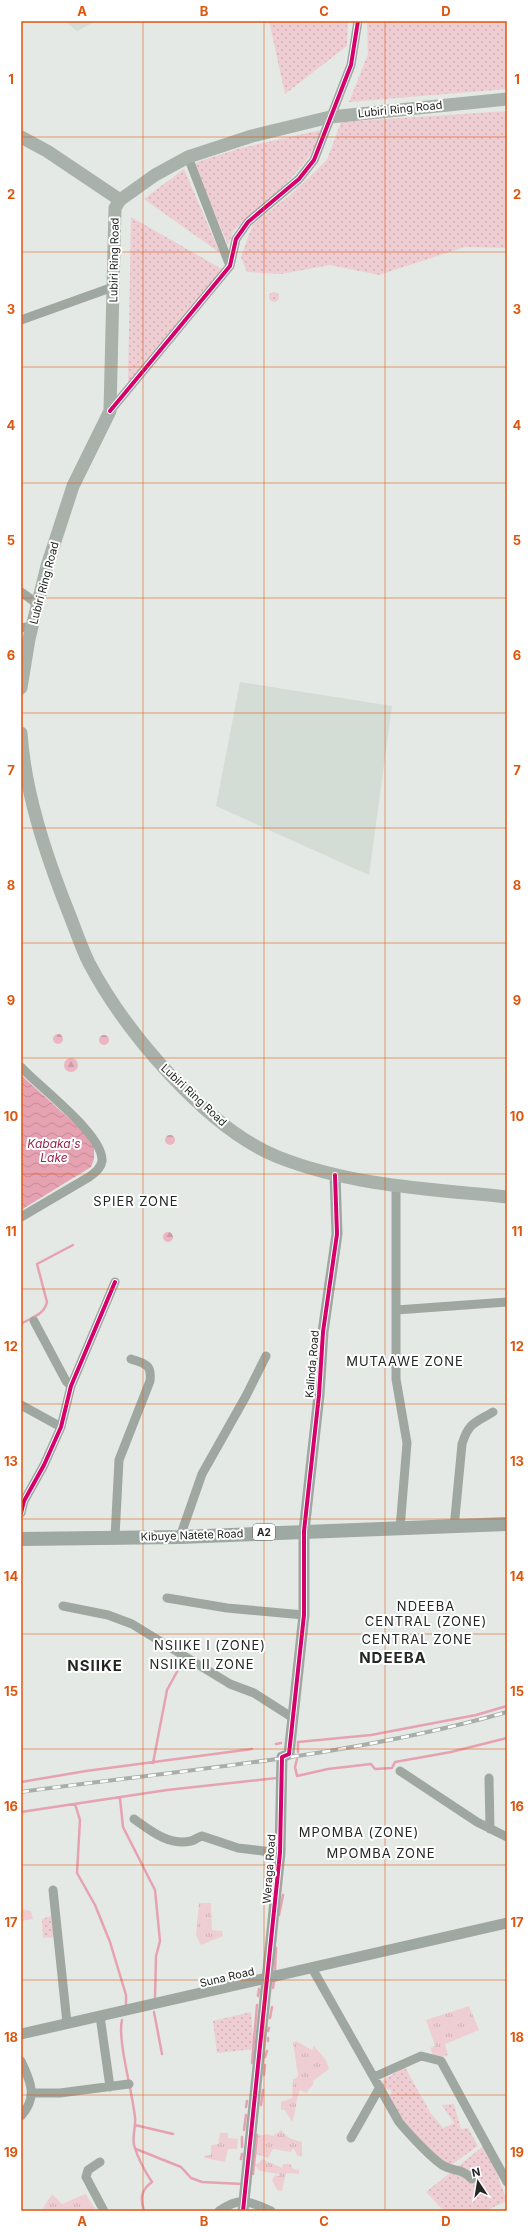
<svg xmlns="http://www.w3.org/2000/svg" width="528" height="2232" viewBox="0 0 528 2232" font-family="Inter,sans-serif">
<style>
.built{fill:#d3dcd5}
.grass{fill:url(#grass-dots)}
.forest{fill:url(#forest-firs)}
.park{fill:url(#park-tufts)}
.water{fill:url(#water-waves)}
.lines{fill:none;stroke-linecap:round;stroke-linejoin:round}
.stream{stroke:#e6a2b1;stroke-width:2.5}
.minor{stroke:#9ea8a1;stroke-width:9}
.tertiary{stroke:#9ea8a1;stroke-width:11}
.secondary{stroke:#a8b2aa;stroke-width:13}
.primary{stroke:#9da9a2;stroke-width:14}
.rail-casing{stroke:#a8aeaa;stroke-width:4}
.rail{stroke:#fff;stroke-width:2.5;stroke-dasharray:8;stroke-linecap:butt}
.cycleway-casing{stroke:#fff;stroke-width:6}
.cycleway{stroke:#d6006c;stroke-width:4}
.grid{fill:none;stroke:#de560d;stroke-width:1;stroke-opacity:0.55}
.labels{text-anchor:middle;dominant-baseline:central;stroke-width:4;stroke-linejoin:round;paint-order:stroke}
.shield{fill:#fff;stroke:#656766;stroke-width:1}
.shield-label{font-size:10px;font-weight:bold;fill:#232624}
.street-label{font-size:11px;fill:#232624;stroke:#fff}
.water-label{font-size:12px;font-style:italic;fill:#98234b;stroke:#fff}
.quarter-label{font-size:13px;letter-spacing:1px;fill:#232624;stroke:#fff}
.district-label{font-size:15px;font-weight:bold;letter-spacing:1px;fill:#232624;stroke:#fff}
.neatline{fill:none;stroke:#de560d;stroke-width:1.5}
.grid-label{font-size:13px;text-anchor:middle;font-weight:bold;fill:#de560d}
</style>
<defs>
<pattern id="grass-dots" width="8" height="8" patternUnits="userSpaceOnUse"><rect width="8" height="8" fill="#eeced3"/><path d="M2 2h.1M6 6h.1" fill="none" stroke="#ccb1b5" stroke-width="1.8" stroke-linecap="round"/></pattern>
<pattern id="forest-firs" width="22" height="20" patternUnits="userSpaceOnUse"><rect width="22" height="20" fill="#ebb6c1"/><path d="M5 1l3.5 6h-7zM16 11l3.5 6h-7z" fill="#c99ca6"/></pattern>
<pattern id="park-tufts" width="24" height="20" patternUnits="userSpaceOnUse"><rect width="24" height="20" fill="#eeced3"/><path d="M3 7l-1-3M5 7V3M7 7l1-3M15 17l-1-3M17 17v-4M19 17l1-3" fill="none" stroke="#ccb1b5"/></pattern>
<pattern id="water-waves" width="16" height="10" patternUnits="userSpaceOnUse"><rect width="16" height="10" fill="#e6a2b1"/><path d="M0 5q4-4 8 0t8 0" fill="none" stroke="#c58b98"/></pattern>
</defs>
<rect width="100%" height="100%" fill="#e4e9e5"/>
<path class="built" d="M 65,21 L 96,21 L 77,31 Z
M 240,682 L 392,706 L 369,875 L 216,806 Z"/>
<path class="grass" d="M 269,21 L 348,21 L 347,46 L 285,94 Z
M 367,21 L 507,21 L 507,89 L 349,102 L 368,54 Z
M 507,111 L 507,248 L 465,247 L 379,275 L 330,265 L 281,274 L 247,272 L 241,257 L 253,224 L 290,195 L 327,160 L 341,122 Z
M 321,130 C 319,161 257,209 234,230 L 228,245 L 194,164 L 200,161 L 241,148 Z
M 184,169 L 220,253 L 144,199 Z
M 131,217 L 222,269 L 128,384 Z
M269 297a5 5 0 1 1 10 0a5 5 0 1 1-10 0Z
M 51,1916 L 54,1937 L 43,1938 L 42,1919 Z
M 251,2012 L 254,2049 L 217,2053 L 213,2021 Z
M 405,2067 L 430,2112 L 443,2128 L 454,2123 L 442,2105 L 454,2104 L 461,2129 L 468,2128 L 478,2146 L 447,2168 L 405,2124 L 388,2097 L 391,2095 L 391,2090 L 385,2089 L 382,2081 Z
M 486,2144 L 507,2201 L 485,2211 L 444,2211 L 426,2192 Z"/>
<path class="forest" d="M53 1039a5 5 0 1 1 10 0a5 5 0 1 1-10 0Z
M99 1040a5 5 0 1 1 10 0a5 5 0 1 1-10 0Z
M64 1065a7 7 0 1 1 14 0a7 7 0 1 1-14 0Z
M165 1140a5 5 0 1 1 10 0a5 5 0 1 1-10 0Z
M163 1237a5 5 0 1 1 10 0a5 5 0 1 1-10 0Z"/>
<path class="park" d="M 199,1903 L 211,1903 L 212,1930 L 222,1931 L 223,1936 L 201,1945 L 196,1935 Z
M 21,1909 L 31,1911 L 33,1919 L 21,1921 Z
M 469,2006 L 479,2030 L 445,2044 L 448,2055 L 435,2059 L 430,2048 L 435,2046 L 426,2020 Z
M 296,2041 L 312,2050 L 314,2046 L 326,2060 L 329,2069 L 313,2081 L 313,2085 L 306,2093 L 300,2090 C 295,2101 297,2110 292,2122 L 285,2110 L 281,2110 L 281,2102 L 292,2098 L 293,2079 L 297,2078 L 298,2075 L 293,2043 Z
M 281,2130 L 289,2138 L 302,2142 L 302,2157 L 297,2155 L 294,2149 L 292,2149 L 291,2152 L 273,2149 L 268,2158 L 256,2154 L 253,2145 L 253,2137 L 267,2134 L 273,2136 Z
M 220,2133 L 228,2133 L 228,2138 L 238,2139 L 237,2149 L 228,2149 L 225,2162 L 204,2158 L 204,2156 L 211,2155 L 211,2145 L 218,2144 Z
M 262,2159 L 282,2168 L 283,2164 L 290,2164 L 293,2169 L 299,2170 L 299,2174 L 286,2173 L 282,2191 L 277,2190 L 272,2180 L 275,2175 L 279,2176 L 279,2174 L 260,2171 L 254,2164 L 258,2164 Z
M 52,2194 L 62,2204 L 85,2194 L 97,2211 L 45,2211 L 43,2208 Z"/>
<path class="water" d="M 21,1075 L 94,1141 L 94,1159 L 91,1167 L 21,1210 Z"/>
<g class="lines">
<path class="stream" d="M 21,1324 C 32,1317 44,1315 47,1302 L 37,1264 L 73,1245
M 276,1744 L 281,1743
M 298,1752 L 298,1742 L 371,1735 L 476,1715 L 507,1706
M 297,1759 L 295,1767 L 297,1776 L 328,1769 L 371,1764 L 375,1769 L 392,1768 L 395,1762 L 451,1752 L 507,1738
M 153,1763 L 167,1690 L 184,1659
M 21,1782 L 86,1771 L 252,1749
M 120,1798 L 123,1827 L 155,1890 L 160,1941 L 156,1956 L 155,1998
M 75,1804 L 80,1820 L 77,1873 L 95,1905 L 110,1942 L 126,1995 L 126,2006
M 21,1812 L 167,1790 L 277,1778
M 279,1915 L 283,1895
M 275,1970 L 276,1948
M 273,1988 L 274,1980
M 258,1996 L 259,1989
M 154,2012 L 162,2054
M 270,2018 L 272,2007
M 122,2020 C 117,2039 133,2094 135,2118 C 136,2127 132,2136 134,2145 C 138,2159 144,2170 152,2182 C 141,2190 140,2198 144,2211
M 268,2031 L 269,2028
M 268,2041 L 268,2038
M 265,2057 L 267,2051
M 252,2063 L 257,2005
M 264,2075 L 265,2065
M 261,2105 L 263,2090
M 246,2107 L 247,2101
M 135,2125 L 173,2134
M 244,2130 L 246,2115
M 242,2147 L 242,2137
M 136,2149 L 181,2167 L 191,2178 L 202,2182 L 242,2184
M 241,2159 L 242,2154
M 253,2174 L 257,2135"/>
<path class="minor" d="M 188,157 L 230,266
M 21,320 L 113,287
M 110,411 L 230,266 L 236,239 L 248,222 L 299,179 L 314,160 L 351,65 L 358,21
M 21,592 L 39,605
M 21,628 L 33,626
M 21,1067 C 39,1087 104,1135 102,1161 C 101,1168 95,1173 89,1177 L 21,1217
M 396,1185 L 396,1379 L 407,1443 L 400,1529
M 396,1310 L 507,1302
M 34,1321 L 66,1381 L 71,1386
M 21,1405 L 61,1427
M 21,1513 L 24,1501 L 44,1465 L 61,1427 L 71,1386 L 115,1282
M 454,1528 L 462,1444 C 469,1422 475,1423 493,1412
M 115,1537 L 119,1460 L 150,1381 C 152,1364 145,1364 131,1359
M 180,1537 L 202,1474 L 246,1396 L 266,1356
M 167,1598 L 227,1608 L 304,1615
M 63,1606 L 108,1615 L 132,1624 L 230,1684 L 254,1693 L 293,1718
M 400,1771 L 477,1822 L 507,1837
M 489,1778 L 490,1829
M 134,1819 C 151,1831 169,1846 191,1841 C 195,1840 198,1837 202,1836 L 238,1848 L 280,1853
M 53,1890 L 67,2023
M 312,1968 L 399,2122 C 408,2133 433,2160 444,2166 C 455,2172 461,2168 472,2179
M 100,2016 L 110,2087
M 21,2061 C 31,2082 38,2097 21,2116
M 374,2077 L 421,2056 L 441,2061 L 507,2182
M 33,2093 L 60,2093 L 129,2084
M 351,2138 L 380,2087
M 100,2162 L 88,2170 L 86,2177 L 104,2211
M 219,2211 C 241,2196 248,2201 271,2211"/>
<path class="tertiary" d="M 21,2034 L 507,1923
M 243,2211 L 280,1853 L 282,1757 L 289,1754 L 304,1615 L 304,1531 L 319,1395 L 323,1332 L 337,1234 L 335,1175"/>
<path class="secondary" d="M 21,137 L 47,151 L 120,200
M 21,688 L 29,639 L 47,566 L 73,486 L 110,411 L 115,208 L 120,200 L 155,175 L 188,157 L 252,136 L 330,117 L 507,99
M 21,733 C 25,793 46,855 68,911 C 75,928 81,947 89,963 C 125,1031 206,1128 278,1157 C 351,1186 430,1189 507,1197"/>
<path class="primary" d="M 21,1539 L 180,1537 L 507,1524"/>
<defs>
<path id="rail" d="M 21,1792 C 182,1770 350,1757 507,1712"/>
</defs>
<use href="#rail" class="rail-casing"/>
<use href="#rail" class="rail"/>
<defs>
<path id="cycleway" d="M 110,411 L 230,266 L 236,239 L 248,222 L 299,179 L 314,160 L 351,65 L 358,21
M 21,1513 L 24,1501 L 44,1465 L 61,1427 L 71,1386 L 115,1282
M 243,2211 L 280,1853 L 282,1757 L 289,1754 L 304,1615 L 304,1531 L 319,1395 L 323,1332 L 337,1234 L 335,1175"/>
</defs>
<use href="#cycleway" class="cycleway-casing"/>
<use href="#cycleway" class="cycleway"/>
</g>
<path class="grid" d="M 143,21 L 143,2211M 264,21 L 264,2211M 385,21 L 385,2211M 21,137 L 507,137M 21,252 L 507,252M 21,367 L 507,367M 21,483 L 507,483M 21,598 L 507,598M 21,713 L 507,713M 21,828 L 507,828M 21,943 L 507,943M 21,1058 L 507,1058M 21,1174 L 507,1174M 21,1289 L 507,1289M 21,1404 L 507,1404M 21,1519 L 507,1519M 21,1634 L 507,1634M 21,1749 L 507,1749M 21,1865 L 507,1865M 21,1980 L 507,1980M 21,2095 L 507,2095"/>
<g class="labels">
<rect class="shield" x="253" y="1524" width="22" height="16" rx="3"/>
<g class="shield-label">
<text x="264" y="1532">A2</text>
</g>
<g class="street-label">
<text transform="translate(400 109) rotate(-6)">Lubiri Ring Road</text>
<text transform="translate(114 260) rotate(-89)">Lubiri Ring Road</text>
<text transform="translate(44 583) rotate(-75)">Lubiri Ring Road</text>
<text transform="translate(194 1095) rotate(43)">Lubiri Ring Road</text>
<text transform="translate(312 1364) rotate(-85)">Kalinda Road</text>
<text transform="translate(192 1535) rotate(-2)">Kibuye Natete Road</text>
<text transform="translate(269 1869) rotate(-86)">Weraga Road</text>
<text transform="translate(227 1977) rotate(-13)">Suna Road</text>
</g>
<g class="water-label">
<text x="54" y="1143">Kabaka's<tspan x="54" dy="14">Lake</tspan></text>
</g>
<g class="quarter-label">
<text x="136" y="1201">SPIER ZONE</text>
<text x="405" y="1361">MUTAAWE ZONE</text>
<text x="426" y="1606">NDEEBA<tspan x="426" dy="15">CENTRAL (ZONE)</tspan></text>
<text x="417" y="1639">CENTRAL ZONE</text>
<text x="210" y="1645">NSIIKE I (ZONE)</text>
<text x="202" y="1664">NSIIKE II ZONE</text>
<text x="359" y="1832">MPOMBA (ZONE)</text>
<text x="381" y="1853">MPOMBA ZONE</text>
</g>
<g class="district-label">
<text x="393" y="1657">NDEEBA</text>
<text x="95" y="1665">NSIIKE</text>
</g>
</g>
<rect width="528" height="2232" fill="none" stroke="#ffffff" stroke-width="44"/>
<g transform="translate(478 2182) rotate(348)" stroke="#ffffff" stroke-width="3" paint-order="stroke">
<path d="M0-3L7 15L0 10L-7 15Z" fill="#232624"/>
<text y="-6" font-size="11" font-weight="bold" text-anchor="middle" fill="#232624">N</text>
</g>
<rect x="22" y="22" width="484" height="2188" class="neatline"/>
<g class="grid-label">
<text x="82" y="16">A</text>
<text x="204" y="16">B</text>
<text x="324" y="16">C</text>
<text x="446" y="16">D</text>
<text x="11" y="84">1</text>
<text x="517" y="84">1</text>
<text x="11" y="199">2</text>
<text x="517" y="199">2</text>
<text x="11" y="314">3</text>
<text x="517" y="314">3</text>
<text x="11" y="430">4</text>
<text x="517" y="430">4</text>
<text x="11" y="545">5</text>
<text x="517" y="545">5</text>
<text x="11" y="660">6</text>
<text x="517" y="660">6</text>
<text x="11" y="775">7</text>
<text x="517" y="775">7</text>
<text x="11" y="890">8</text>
<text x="517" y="890">8</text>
<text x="11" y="1005">9</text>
<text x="517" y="1005">9</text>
<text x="11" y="1121">10</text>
<text x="517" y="1121">10</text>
<text x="11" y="1236">11</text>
<text x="517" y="1236">11</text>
<text x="11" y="1351">12</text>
<text x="517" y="1351">12</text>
<text x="11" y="1466">13</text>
<text x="517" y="1466">13</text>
<text x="11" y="1581">14</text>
<text x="517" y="1581">14</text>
<text x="11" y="1696">15</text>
<text x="517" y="1696">15</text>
<text x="11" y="1811">16</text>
<text x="517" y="1811">16</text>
<text x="11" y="1927">17</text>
<text x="517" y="1927">17</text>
<text x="11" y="2042">18</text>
<text x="517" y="2042">18</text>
<text x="11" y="2157">19</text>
<text x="517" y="2157">19</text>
<text x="82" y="2226">A</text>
<text x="204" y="2226">B</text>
<text x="324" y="2226">C</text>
<text x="446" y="2226">D</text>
</g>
</svg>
